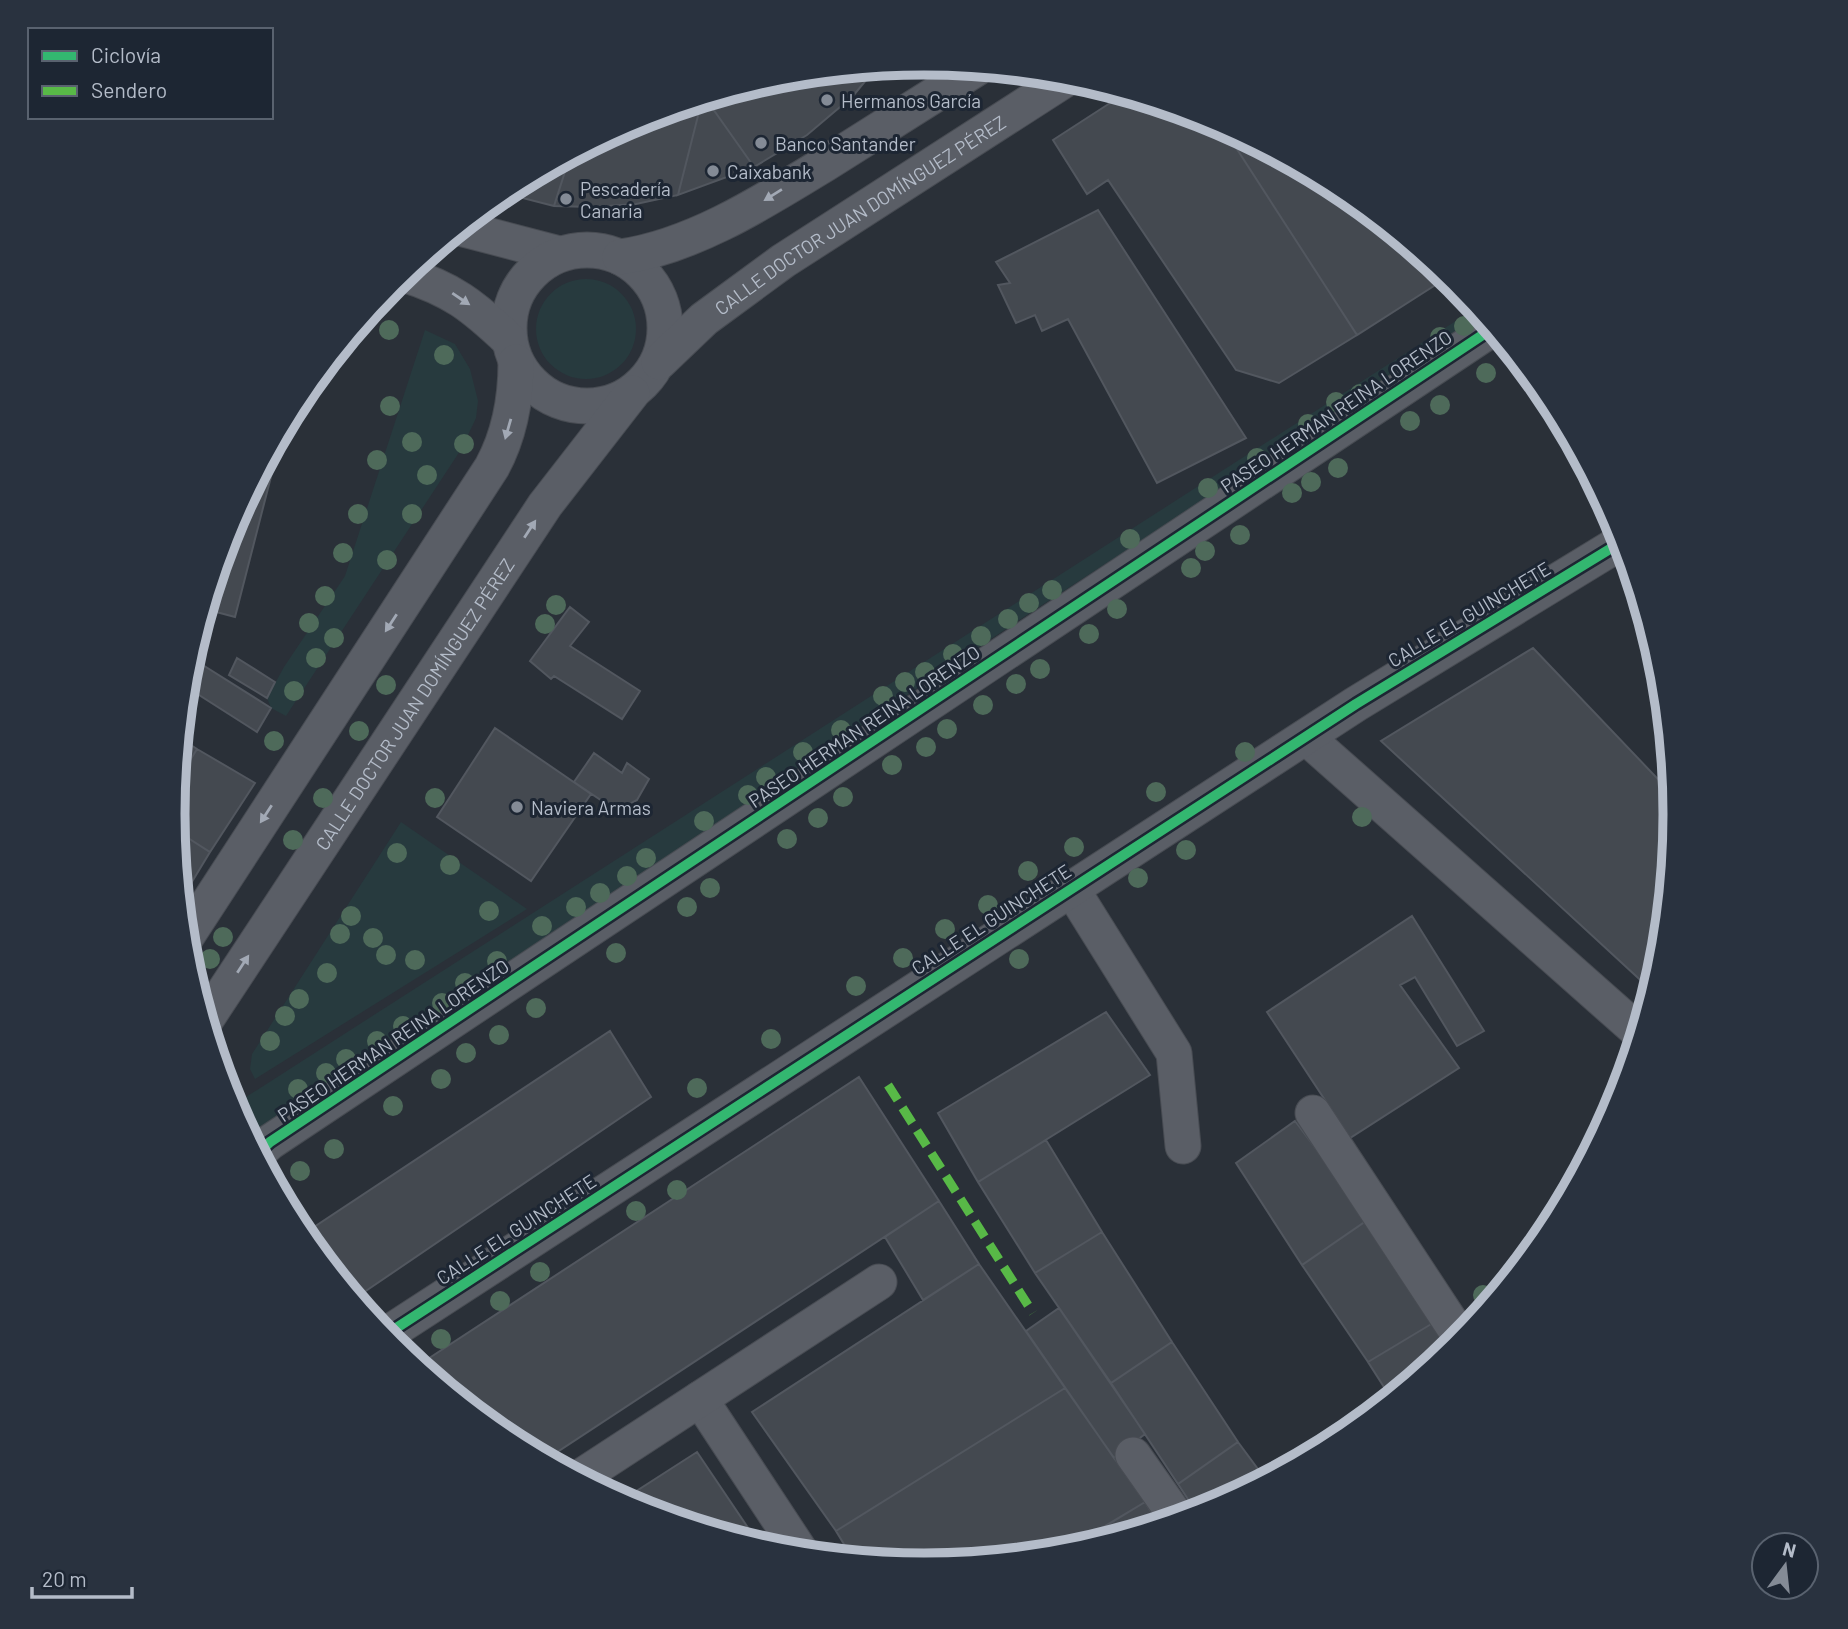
<svg xmlns="http://www.w3.org/2000/svg" width="1848" height="1629" viewBox="0 0 1848 1629" font-family="Barlow,sans-serif">
<style>
.green{fill:#273a3e}
.building{fill:#444950;stroke:#52575f;stroke-width:2}
.lines{fill:none;stroke-linecap:round;stroke-linejoin:round}
.minor-casing{stroke:#484c53;stroke-width:37}
.minor{stroke:#5a5e66;stroke-width:35}
.quiet{stroke:#58b947;stroke-width:9;stroke-dasharray:18 9;stroke-linecap:butt}
.cycleway-casing{stroke:#1d2633;stroke-width:15}
.cycleway{stroke:#33b770;stroke-width:10}
.tree{fill:#4e6a5a}
.oneway{fill:#a2a9b5}
.poi-dot{fill:#848b96;stroke:#1d2633;stroke-width:2.5}
.labels{text-anchor:middle;dominant-baseline:central;stroke-width:6;stroke-linejoin:round;paint-order:stroke}
.poi-label{font-size:19px;fill:#b4bcc9;stroke:#1d2633;text-anchor:start}
.street-label{font-size:19px;fill:#b4bcc9;stroke:#1d2633}
.rim{fill:none;stroke:#b4bcc9;stroke-width:9}
</style>
<rect width="100%" height="100%" fill="#2a3038"/>
<path class="green" d="M536 329a50 50 0 1 1 100 0a50 50 0 1 1-100 0Z
M 1476,308 L 1484,318 L 1039,607 L 820,753 L 251,1141 L 232,1106 Z
M 425,330 L 455,344 L 470,369 L 478,401 L 476,418 L 462,448 L 286,716 L 271,708 L 267,698 L 284,667 L 345,576 Z
M 401,822 L 527,909 L 255,1079 L 250,1069 L 252,1054 Z"/>
<path class="building" d="M 876,68 L 853,96 L 807,135 L 754,167 L 706,99 L 778,77 Z
M 1124,94 L 1212,120 L 1222,126 L 1357,335 L 1279,383 L 1236,370 L 1108,180 L 1087,194 L 1053,140 Z
M 706,99 L 754,167 L 678,195 L 702,100 Z
M 702,100 L 678,195 L 636,204 L 592,207 L 554,206 L 570,156 L 637,120 Z
M 1222,126 L 1342,190 L 1448,277 L 1357,335 Z
M 570,156 L 554,206 L 503,193 L 507,189 Z
M 1098,210 L 1246,438 L 1157,483 L 1068,319 L 1042,331 L 1035,315 L 1016,323 L 998,285 L 1010,283 L 996,262 Z
M 284,426 L 235,617 L 205,609 L 230,527 Z
M 570,607 L 589,622 L 570,646 L 640,691 L 622,719 L 554,676 L 551,679 L 530,661 Z
M 1533,648 L 1674,796 L 1675,815 L 1661,962 L 1656,979 L 1648,987 L 1381,741 Z
M 190,657 L 271,708 L 257,732 L 185,686 Z
M 237,658 L 275,682 L 267,698 L 229,675 Z
M 495,728 L 591,794 L 531,881 L 437,817 Z
M 180,738 L 197,749 L 176,783 Z
M 197,749 L 255,783 L 210,852 L 174,829 L 173,814 L 176,783 Z
M 594,753 L 622,773 L 627,763 L 649,779 L 637,800 L 617,811 L 574,782 Z
M 174,829 L 210,852 L 181,900 Z
M 1412,916 L 1484,1031 L 1457,1046 L 1415,977 L 1400,985 L 1459,1068 L 1350,1138 L 1267,1012 Z
M 1106,1012 L 1150,1075 L 978,1182 L 938,1113 Z
M 610,1031 L 651,1097 L 354,1299 L 302,1235 Z
M 859,1077 L 939,1201 L 545,1460 L 506,1439 L 417,1366 Z
M 1295,1121 L 1369,1219 L 1302,1265 L 1236,1163 Z
M 1046,1140 L 1102,1232 L 1035,1273 L 978,1182 Z
M 939,1201 L 979,1264 L 923,1300 L 885,1237 Z
M 1369,1219 L 1433,1323 L 1368,1362 L 1302,1265 Z
M 1102,1232 L 1172,1342 L 1111,1383 L 1035,1273 Z
M 979,1264 L 1065,1388 L 836,1531 L 752,1412 Z
M 1059,1308 L 1145,1434 L 1114,1458 L 1026,1331 Z
M 1433,1323 L 1451,1350 L 1391,1398 L 1368,1362 Z
M 1172,1342 L 1238,1442 L 1178,1484 L 1111,1383 Z
M 1065,1388 L 1145,1502 L 1063,1552 L 924,1566 L 853,1559 L 836,1531 Z
M 1238,1442 L 1266,1480 L 1211,1509 L 1197,1513 L 1178,1484 Z
M 697,1452 L 761,1547 L 636,1509 L 621,1501 Z
M 1145,1502 L 1159,1525 L 1089,1546 L 1085,1538 Z"/>
<g class="lines">
<defs>
<g id="minor">
<path d="M 460,228 L 559,254"/>
<circle cx="587" cy="328" r="78"/>
<path d="M 620,257 C 693,247 766,200 828,162 C 877,131 927,100 977,68"/>
<path d="M 403,274 C 452,289 473,306 509,340"/>
<path id="s1" d="M 659,362 L 704,319 L 783,261 L 1069,77"/>
<path d="M 1306,737 L 1639,1032"/>
<path d="M 1071,888 L 1174,1053 L 1183,1146"/>
<path d="M 185,939 L 492,467 C 510,434 516,400 516,362"/>
<path id="s2" d="M 205,1021 L 545,505 L 632,393"/>
<path d="M 1313,1113 L 1461,1338"/>
<path d="M 257,1154 L 270,1142 L 1493,328"/>
<path d="M 384,1336 L 1356,704 L 1623,541"/>
<path d="M 700,1399 L 802,1554"/>
<path d="M 1133,1455 L 1178,1519"/>
<path d="M 579,1478 L 879,1282"/>
</g>
</defs>
<use href="#minor" class="minor-casing"/>
<use href="#minor" class="minor"/>
<path class="quiet" d="M 888,1085 L 1033,1313"/>
<defs>
<path id="cycleway" d="M 257,1154 L 270,1142 L 1493,328
M 384,1336 L 1356,704 L 1623,541"/>
</defs>
<use href="#cycleway" class="cycleway-casing"/>
<use href="#cycleway" class="cycleway"/>
</g>
<g class="tree">
<circle cx="1464" cy="326" r="10"/>
<circle cx="389" cy="330" r="10"/>
<circle cx="1440" cy="337" r="10"/>
<circle cx="444" cy="355" r="10"/>
<circle cx="1486" cy="373" r="10"/>
<circle cx="1360" cy="394" r="10"/>
<circle cx="1336" cy="402" r="10"/>
<circle cx="1440" cy="405" r="10"/>
<circle cx="390" cy="406" r="10"/>
<circle cx="1410" cy="421" r="10"/>
<circle cx="1308" cy="424" r="10"/>
<circle cx="412" cy="442" r="10"/>
<circle cx="464" cy="444" r="10"/>
<circle cx="1257" cy="458" r="10"/>
<circle cx="377" cy="460" r="10"/>
<circle cx="1338" cy="468" r="10"/>
<circle cx="427" cy="475" r="10"/>
<circle cx="1311" cy="482" r="10"/>
<circle cx="1208" cy="488" r="10"/>
<circle cx="1292" cy="493" r="10"/>
<circle cx="358" cy="514" r="10"/>
<circle cx="412" cy="514" r="10"/>
<circle cx="1240" cy="535" r="10"/>
<circle cx="1130" cy="539" r="10"/>
<circle cx="1205" cy="551" r="10"/>
<circle cx="343" cy="553" r="10"/>
<circle cx="387" cy="560" r="10"/>
<circle cx="1191" cy="568" r="10"/>
<circle cx="1052" cy="590" r="10"/>
<circle cx="325" cy="596" r="10"/>
<circle cx="1029" cy="603" r="10"/>
<circle cx="556" cy="605" r="10"/>
<circle cx="1117" cy="609" r="10"/>
<circle cx="1008" cy="619" r="10"/>
<circle cx="309" cy="623" r="10"/>
<circle cx="545" cy="624" r="10"/>
<circle cx="1089" cy="634" r="10"/>
<circle cx="981" cy="636" r="10"/>
<circle cx="334" cy="638" r="10"/>
<circle cx="953" cy="654" r="10"/>
<circle cx="316" cy="658" r="10"/>
<circle cx="1040" cy="669" r="10"/>
<circle cx="925" cy="672" r="10"/>
<circle cx="905" cy="682" r="10"/>
<circle cx="1016" cy="684" r="10"/>
<circle cx="386" cy="685" r="10"/>
<circle cx="294" cy="691" r="10"/>
<circle cx="883" cy="696" r="10"/>
<circle cx="983" cy="705" r="10"/>
<circle cx="947" cy="729" r="10"/>
<circle cx="841" cy="730" r="10"/>
<circle cx="359" cy="731" r="10"/>
<circle cx="274" cy="741" r="10"/>
<circle cx="926" cy="747" r="10"/>
<circle cx="803" cy="752" r="10"/>
<circle cx="1245" cy="752" r="10"/>
<circle cx="892" cy="765" r="10"/>
<circle cx="766" cy="777" r="10"/>
<circle cx="1156" cy="792" r="10"/>
<circle cx="748" cy="795" r="10"/>
<circle cx="843" cy="797" r="10"/>
<circle cx="323" cy="798" r="10"/>
<circle cx="435" cy="798" r="10"/>
<circle cx="1362" cy="817" r="10"/>
<circle cx="818" cy="818" r="10"/>
<circle cx="704" cy="821" r="10"/>
<circle cx="787" cy="839" r="10"/>
<circle cx="293" cy="840" r="10"/>
<circle cx="1074" cy="847" r="10"/>
<circle cx="1186" cy="850" r="10"/>
<circle cx="397" cy="853" r="10"/>
<circle cx="646" cy="858" r="10"/>
<circle cx="450" cy="865" r="10"/>
<circle cx="1028" cy="871" r="10"/>
<circle cx="627" cy="876" r="10"/>
<circle cx="1138" cy="878" r="10"/>
<circle cx="710" cy="888" r="10"/>
<circle cx="600" cy="893" r="10"/>
<circle cx="988" cy="905" r="10"/>
<circle cx="576" cy="907" r="10"/>
<circle cx="687" cy="907" r="10"/>
<circle cx="489" cy="911" r="10"/>
<circle cx="351" cy="916" r="10"/>
<circle cx="542" cy="926" r="10"/>
<circle cx="945" cy="929" r="10"/>
<circle cx="340" cy="934" r="10"/>
<circle cx="223" cy="937" r="10"/>
<circle cx="373" cy="938" r="10"/>
<circle cx="616" cy="953" r="10"/>
<circle cx="386" cy="955" r="10"/>
<circle cx="903" cy="958" r="10"/>
<circle cx="210" cy="959" r="10"/>
<circle cx="1019" cy="959" r="10"/>
<circle cx="415" cy="960" r="10"/>
<circle cx="497" cy="961" r="10"/>
<circle cx="327" cy="973" r="10"/>
<circle cx="465" cy="983" r="10"/>
<circle cx="856" cy="986" r="10"/>
<circle cx="299" cy="999" r="10"/>
<circle cx="442" cy="1003" r="10"/>
<circle cx="536" cy="1008" r="10"/>
<circle cx="285" cy="1016" r="10"/>
<circle cx="403" cy="1026" r="10"/>
<circle cx="499" cy="1035" r="10"/>
<circle cx="771" cy="1039" r="10"/>
<circle cx="270" cy="1041" r="10"/>
<circle cx="377" cy="1041" r="10"/>
<circle cx="466" cy="1053" r="10"/>
<circle cx="346" cy="1059" r="10"/>
<circle cx="326" cy="1073" r="10"/>
<circle cx="441" cy="1079" r="10"/>
<circle cx="697" cy="1088" r="10"/>
<circle cx="298" cy="1089" r="10"/>
<circle cx="393" cy="1106" r="10"/>
<circle cx="334" cy="1149" r="10"/>
<circle cx="300" cy="1171" r="10"/>
<circle cx="677" cy="1190" r="10"/>
<circle cx="636" cy="1211" r="10"/>
<circle cx="540" cy="1272" r="10"/>
<circle cx="1483" cy="1295" r="10"/>
<circle cx="500" cy="1301" r="10"/>
<circle cx="441" cy="1339" r="10"/>
</g>
<defs><path id="oneway-solid" d="M-6-.8H1V-3.2L6.5 0L1 3.2V.8H-6Z" transform="scale(1.75)"/></defs>
<g class="oneway">
<use href="#oneway-solid" transform="translate(773 195) rotate(148)"/>
<use href="#oneway-solid" transform="translate(461 299) rotate(34)"/>
<use href="#oneway-solid" transform="translate(508 429) rotate(106)"/>
<use href="#oneway-solid" transform="translate(530 529) rotate(-57)"/>
<use href="#oneway-solid" transform="translate(391 623) rotate(123)"/>
<use href="#oneway-solid" transform="translate(266 814) rotate(123)"/>
<use href="#oneway-solid" transform="translate(243 964) rotate(-57)"/>
</g>
<g class="poi-dot">
<circle cx="827" cy="100" r="7"/>
<circle cx="761" cy="143" r="7"/>
<circle cx="713" cy="171" r="7"/>
<circle cx="566" cy="199" r="7"/>
<circle cx="517" cy="807" r="7"/>
</g>
<g class="labels">
<g class="poi-label">
<text x="841" y="100">Hermanos García</text>
<text x="775" y="143">Banco Santander</text>
<text x="727" y="171">Caixabank</text>
<text x="580" y="188">Pescadería<tspan x="580" dy="22">Canaria</tspan></text>
<text x="531" y="807">Naviera Armas</text>
</g>
<g class="street-label">
<text stroke="none"><textPath href="#s1" startOffset="250">CALLE DOCTOR JUAN DOMÍNGUEZ PÉREZ</textPath></text>
<text transform="translate(1336 411) rotate(-34)">PASEO HERMAN REINA LORENZO</text>
<text transform="translate(1469 614) rotate(-31)">CALLE EL GUINCHETE</text>
<text stroke="none"><textPath href="#s2" startOffset="380">CALLE DOCTOR JUAN DOMÍNGUEZ PÉREZ</textPath></text>
<text transform="translate(864 726) rotate(-34)">PASEO HERMAN REINA LORENZO</text>
<text transform="translate(991 919) rotate(-33)">CALLE EL GUINCHETE</text>
<text transform="translate(393 1040) rotate(-34)">PASEO HERMAN REINA LORENZO</text>
<text transform="translate(516 1229) rotate(-33)">CALLE EL GUINCHETE</text>
</g>
</g>
<path d="M0 0H1848V1629H0ZM185 814a739 739 0 1 1 1478 0a739 739 0 1 1-1478 0Z" fill="#29323f" fill-rule="evenodd"/>
<path class="rim" d="M185 814a739 739 0 1 1 1478 0a739 739 0 1 1-1478 0Z"/>
<rect x="28" y="28" width="245" height="91" fill="#1d2633" stroke="#59626f" stroke-width="2"/>
<rect x="42" y="51" width="35" height="10" fill="#33b770" stroke="#59626f" stroke-width="2"/>
<text x="91" y="63" font-size="21" fill="#b4bcc9">Ciclovía</text>
<rect x="42" y="86" width="35" height="10" fill="#58b947" stroke="#59626f" stroke-width="2"/>
<text x="91" y="98" font-size="21" fill="#b4bcc9">Sendero</text>
<g transform="translate(1785 1566) rotate(15)"><circle r="33" fill="#1d2633" stroke="#59626f" stroke-width="2"/>
<path d="M0-5L12 26L0 18L-12 26Z" fill="#848b96"/>
<text y="-10" font-size="19" font-weight="bold" text-anchor="middle" fill="#b4bcc9">N</text>
</g>
<path d="M32 1587v10h100v-10" fill="none" stroke="#b4bcc9" stroke-width="3.5"/>
<text x="42" y="1587" font-size="21" fill="#b4bcc9" stroke="#1d2633" stroke-width="5" paint-order="stroke">20 m</text>
</svg>
